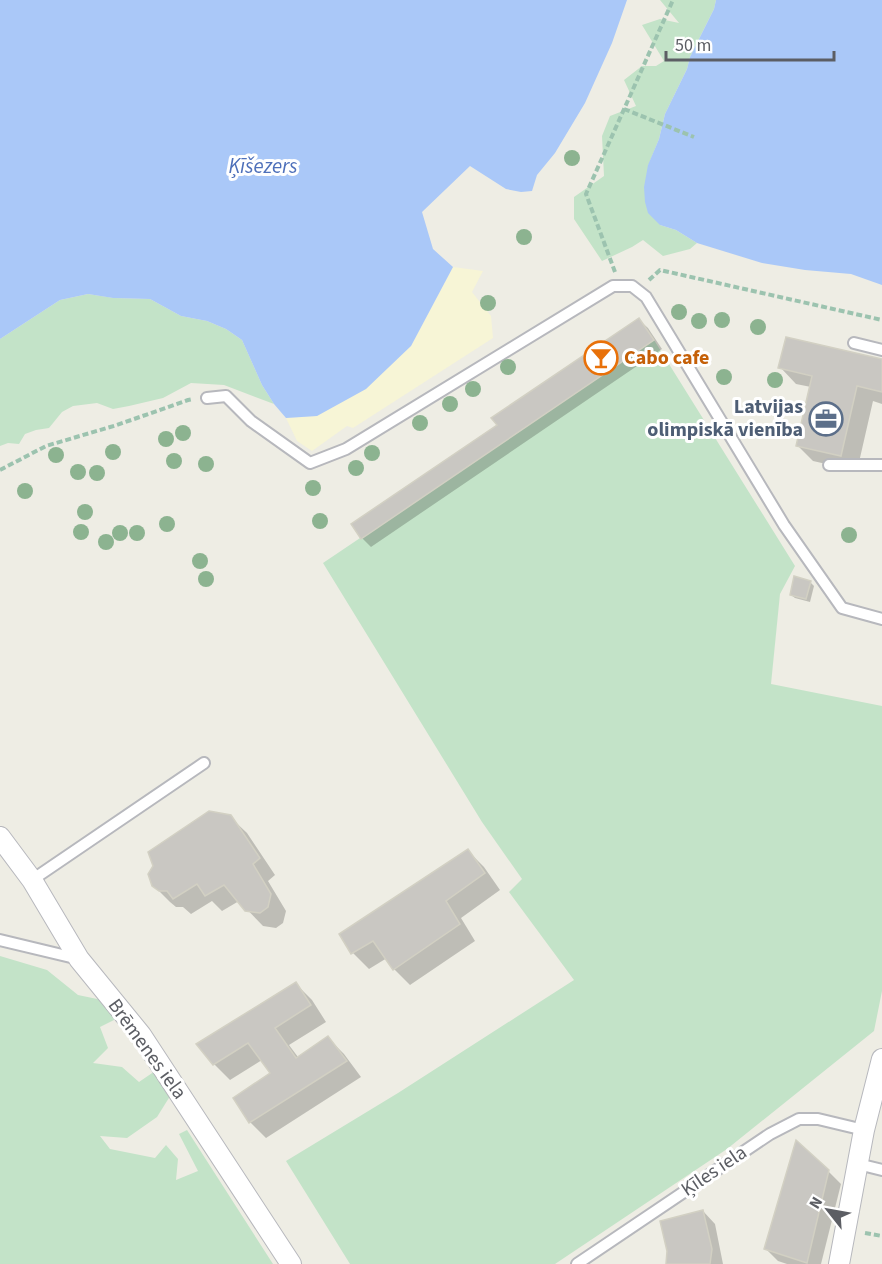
<svg xmlns="http://www.w3.org/2000/svg" width="882" height="1264" viewBox="0 0 882 1264" font-family="'Source Sans 3',sans-serif">
<style>
.green{fill:#c3e3c8}
.sand{fill:#f7f5d6}
.water{fill:#aac8f8}
.shadow{fill:#0003}
.building{fill:#c9c7c2;stroke:#d2d0c3;stroke-width:1.5}
.lines{fill:none;stroke-linecap:round;stroke-linejoin:round}
.service-casing{stroke:#b7b8bd;stroke-width:14}
.minor-casing{stroke:#b7b8bd;stroke-width:22}
.path{stroke:#9cc3af;stroke-width:4;stroke-dasharray:6 3;stroke-linecap:butt}
.service{stroke:#fff;stroke-width:10}
.minor{stroke:#fff;stroke-width:20}
.tree{fill:#8cb390}
.labels{text-anchor:middle;dominant-baseline:central;stroke-width:6;stroke-linejoin:round;paint-order:stroke}
.food-label{font-size:20px;font-weight:bold;fill:#c56008;stroke:#fff;text-anchor:start}
.service-label{font-size:20px;font-weight:bold;fill:#4e5e75;stroke:#fff;text-anchor:end}
.street-label{font-size:20px;fill:#5c5e64;stroke:#fff}
.water-label{font-size:21px;font-style:italic;fill:#4e70ba;stroke:#fff}
</style>
<rect width="100%" height="100%" fill="#eeede4"/>
<path class="green" d="M 660,0 L 716,0 L 714,9 L 690,57 L 687,69 L 665,114 L 659,139 L 648,166 L 660,225 L 676,230 L 697,243 L 690,249 L 663,256 L 643,240 L 632,247 L 602,261 L 574,219 L 574,197 L 604,176 L 602,136 L 610,116 L 636,106 L 624,80 L 642,66 L 656,66 L 664,61 L 642,25 L 660,19 L 679,23 Z
M 88,294 L 114,298 L 150,299 L 181,316 L 207,321 L 226,329 L 242,340 L 262,385 L 274,404 L 224,385 L 191,383 L 163,398 L 129,406 L 113,409 L 97,403 L 73,406 L 62,412 L 49,428 L 36,430 L 25,434 L 19,444 L 8,443 L 0,446 L 0,339 L 60,300 Z
M 654,340 L 795,566 L 780,594 L 771,684 L 882,706 L 882,991 L 874,1031 L 727,1149 L 555,1264 L 350,1264 L 286,1161 L 398,1093 L 574,980 L 509,892 L 522,879 L 482,822 L 323,563 Z
M 0,956 L 47,970 L 78,995 L 102,1000 L 120,1017 L 100,1027 L 108,1048 L 93,1063 L 122,1067 L 139,1082 L 158,1069 L 172,1093 L 157,1117 L 127,1138 L 100,1136 L 110,1149 L 155,1158 L 166,1145 L 178,1159 L 176,1180 L 198,1171 L 179,1134 L 187,1130 L 273,1264 L 0,1264 Z"/>
<path class="sand" d="M 453,267 L 483,271 L 472,292 L 491,316 L 493,338 L 353,428 L 347,426 L 312,451 L 297,441 L 286,418 L 317,416 L 411,346 Z"/>
<path class="water" d="M 0,0 L 627,0 L 612,43 L 585,103 L 555,153 L 537,175 L 532,191 L 521,192 L 506,189 L 470,166 L 422,212 L 433,249 L 453,267 L 411,346 L 366,389 L 317,416 L 286,418 L 274,404 L 262,385 L 242,340 L 226,329 L 207,321 L 181,316 L 150,299 L 113,298 L 88,294 L 60,300 L 0,339 Z
M 716,0 L 882,0 L 882,285 L 851,274 L 805,270 L 762,263 L 697,243 L 676,230 L 660,225 L 648,213 L 645,202 L 644,187 L 648,165 L 659,139 L 665,114 L 687,69 L 690,57 L 714,9 Z"/>
<path class="shadow" d="M 639,320 L 648,328 L 662,349 L 371,547 L 362,538 L 499,426 Z
M 882,361 L 882,404 L 873,401 L 857,471 L 813,461 L 797,445 L 811,387 L 796,384 L 780,367 Z
M 810,582 L 814,586 L 810,602 L 795,598 L 791,595 Z
M 230,817 L 247,833 L 275,875 L 268,881 L 286,911 L 283,923 L 276,928 L 263,926 L 239,901 L 222,911 L 212,901 L 191,914 L 183,907 L 176,907 L 170,902 L 153,885 Z
M 468,851 L 484,867 L 500,890 L 461,918 L 475,941 L 410,985 L 394,969 L 387,958 L 369,969 L 353,953 Z
M 296,984 L 312,1000 L 326,1022 L 289,1045 L 298,1057 L 328,1038 L 344,1054 L 361,1077 L 266,1138 L 250,1122 L 272,1074 L 262,1060 L 230,1080 L 214,1064 Z
M 828,1171 L 841,1184 L 821,1264 L 787,1264 L 778,1261 L 766,1249 Z
M 703,1211 L 715,1224 L 723,1264 L 667,1264 Z"/>
<path class="building" d="M 639,318 L 654,340 L 361,539 L 351,524 L 497,425 L 491,418 Z
M 786,337 L 882,359 L 882,392 L 857,386 L 841,456 L 796,446 L 812,376 L 778,368 Z
M 794,576 L 811,581 L 806,599 L 790,595 Z
M 209,811 L 231,815 L 260,858 L 253,864 L 271,894 L 268,907 L 260,913 L 245,911 L 224,885 L 205,896 L 197,884 L 173,899 L 167,891 L 159,891 L 152,886 L 148,874 L 153,866 L 148,852 Z
M 468,849 L 485,873 L 446,901 L 460,924 L 393,970 L 373,941 L 351,954 L 339,934 Z
M 296,982 L 311,1005 L 275,1028 L 296,1058 L 328,1036 L 347,1061 L 249,1123 L 233,1098 L 270,1073 L 248,1043 L 213,1065 L 196,1044 Z
M 796,1140 L 829,1170 L 807,1263 L 764,1249 Z
M 703,1210 L 712,1249 L 710,1264 L 666,1264 L 667,1251 L 660,1221 Z"/>
<g class="lines">
<defs>
<path id="service" d="M 854,343 L 882,350
M 207,398 L 226,396 L 251,421 L 310,463 L 346,449 L 613,286 L 632,286 L 646,297 L 784,525 L 842,608 L 882,619
M 829,465 L 882,465
M 32,880 L 204,763
M 0,940 L 79,959
M 858,1164 L 882,1170
M 577,1264 L 770,1134 L 799,1119 L 818,1119 L 864,1130"/>
<path id="minor" d="M 0,837 L 32,880 L 79,959 L 141,1035 L 291,1264
M 839,1264 L 864,1130 L 882,1059"/>
</defs>
<use href="#service" class="service-casing"/>
<use href="#minor" class="minor-casing"/>
<path class="path" d="M 624,109 L 694,137
M 615,272 L 586,194 L 673,0
M 649,280 L 660,270 L 882,320
M 0,470 L 46,446 L 117,425 L 188,400 L 193,399
M 865,1233 L 882,1236"/>
<use href="#service" class="service"/>
<use href="#minor" class="minor"/>
</g>
<g class="tree">
<circle cx="572" cy="158" r="8"/>
<circle cx="524" cy="237" r="8"/>
<circle cx="488" cy="303" r="8"/>
<circle cx="679" cy="312" r="8"/>
<circle cx="722" cy="320" r="8"/>
<circle cx="699" cy="321" r="8"/>
<circle cx="758" cy="327" r="8"/>
<circle cx="508" cy="367" r="8"/>
<circle cx="724" cy="377" r="8"/>
<circle cx="775" cy="380" r="8"/>
<circle cx="473" cy="389" r="8"/>
<circle cx="450" cy="404" r="8"/>
<circle cx="420" cy="423" r="8"/>
<circle cx="183" cy="433" r="8"/>
<circle cx="166" cy="439" r="8"/>
<circle cx="113" cy="452" r="8"/>
<circle cx="372" cy="453" r="8"/>
<circle cx="56" cy="455" r="8"/>
<circle cx="174" cy="461" r="8"/>
<circle cx="206" cy="464" r="8"/>
<circle cx="356" cy="468" r="8"/>
<circle cx="78" cy="472" r="8"/>
<circle cx="97" cy="473" r="8"/>
<circle cx="313" cy="488" r="8"/>
<circle cx="25" cy="491" r="8"/>
<circle cx="85" cy="512" r="8"/>
<circle cx="320" cy="521" r="8"/>
<circle cx="167" cy="524" r="8"/>
<circle cx="81" cy="532" r="8"/>
<circle cx="120" cy="533" r="8"/>
<circle cx="137" cy="533" r="8"/>
<circle cx="849" cy="535" r="8"/>
<circle cx="106" cy="542" r="8"/>
<circle cx="200" cy="561" r="8"/>
<circle cx="206" cy="579" r="8"/>
</g>
<defs>
<symbol id="bar-ring" viewBox="-11 -11 22 22"><circle r="9.5" fill="#fff" stroke="#e8710a" stroke-width="1.5"/><path d="M-6-5H6L.8 .8V4.5H3.5V6h-7V4.5H-.8V.8Z" fill="#e8710a"/></symbol>
<symbol id="office-ring" viewBox="-11 -11 22 22"><circle r="9.5" fill="#fff" stroke="#5c6f8a" stroke-width="1.5"/><path d="M-6-3h4V-5.5h4V-3h4V5H-6ZM-1-4.5V-3h2v-1.5ZM-6 0V1H6V0Z" fill="#5c6f8a"/></symbol>
</defs>
<g fill-rule="evenodd">
<use href="#bar-ring" x="582" y="339" width="38" height="38"/>
<use href="#office-ring" x="807" y="400" width="38" height="38"/>
</g>
<g class="labels">
<g class="food-label">
<text x="624" y="358">Cabo cafe</text>
</g>
<g class="service-label">
<text x="803" y="407">Latvijas<tspan x="803" dy="23">olimpiskā vienība</tspan></text>
</g>
<g class="street-label">
<text transform="translate(147 1049) rotate(54)">Brēmenes iela</text>
<text transform="translate(714 1171) rotate(-34)">Ķīles iela</text>
</g>
<g class="water-label">
<text x="263" y="166">Ķīšezers</text>
</g>
</g>
<g transform="translate(828 1210) rotate(301)" stroke="#ffffff" stroke-width="4.5" paint-order="stroke">
<path d="M0-4.5L10 22L0 15L-10 22Z" fill="#5c5e64"/>
<text y="-9" font-size="16" font-weight="bold" text-anchor="middle" fill="#5c5e64">N</text>
</g>
<path d="M666 51v9h168v-9" fill="none" stroke="#5c5e64" stroke-width="3"/>
<text x="675" y="51" font-size="18" fill="#5c5e64" stroke="#ffffff" stroke-width="4.5" paint-order="stroke">50 m</text>
</svg>
